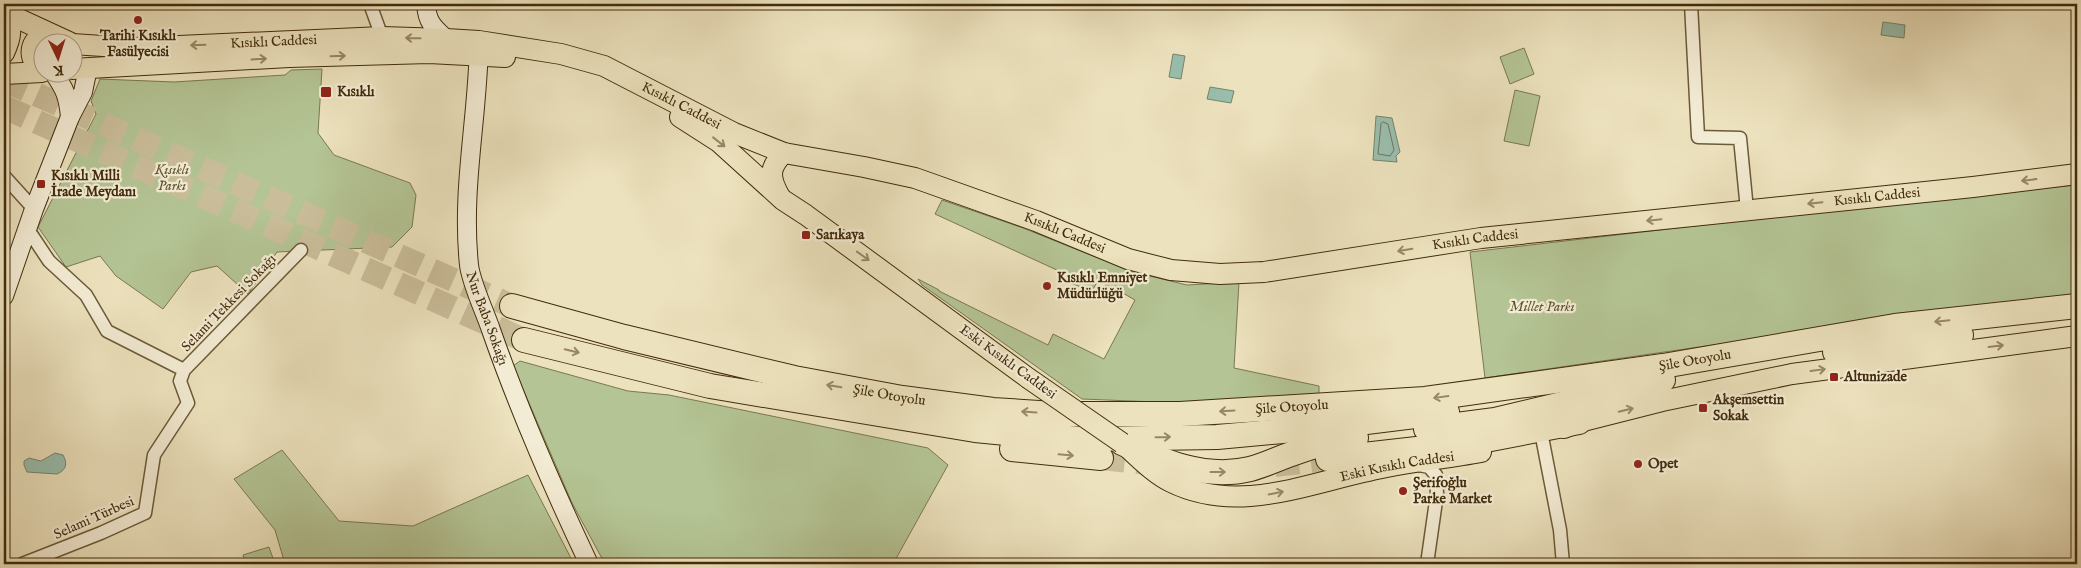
<svg xmlns="http://www.w3.org/2000/svg" width="2081" height="568" viewBox="0 0 2081 568" font-family="'IM FELL English',serif">
<style>
.green{fill:#b4c494;stroke:#7b7850}
.water{fill:#99bead;stroke:#76846d}
.lines{fill:none;stroke-linecap:round;stroke-linejoin:round}
.shore{stroke:#6e755c;stroke-width:1}
.highway-tunnel{stroke:#cabe9a;stroke-width:24;stroke-dasharray:24 12;stroke-linecap:butt}
.street-casing{stroke:#6c5a38;stroke-width:15}
.secondary-casing{stroke:#422c0c;stroke-width:20}
.primary-casing{stroke:#422c0c;stroke-width:22}
.highway-casing{stroke:#422c0c;stroke-width:26}
.street{stroke:#f3ecd4;stroke-width:12}
.secondary{stroke:#f3ecd4;stroke-width:18}
.primary{stroke:#ece2bd;stroke-width:20}
.highway{stroke:#ece2bd;stroke-width:24}
.primary-bridge-casing{stroke:#422c0c;stroke-width:22;stroke-linecap:butt}
.primary-bridge{stroke:#ece2bd;stroke-width:20}
.oneway{stroke:#978764}
.poi-dot{fill:#8f2418;stroke:#f3ecd4;stroke-width:2}
.labels{text-anchor:middle;dominant-baseline:central;stroke-width:4.5;stroke-linejoin:round;paint-order:stroke}
.poi-label{font-size:14px;font-weight:bold;fill:#422c0c;stroke:#f3ecd4;text-anchor:start}
.street-label{font-size:14px;fill:#422c0c;stroke:#f3ecd4}
.park-label{font-size:14px;font-style:italic;fill:#5e522e;stroke:#f3ecd4}
</style>
<rect width="100%" height="100%" fill="#ece2bd"/>
<filter id="stains"><feTurbulence type="fractalNoise" baseFrequency=".004" numOctaves="4"/><feColorMatrix values="0 0 0 0 .2 0 0 0 0 .09 0 0 0 0 .02 0 0 0 .5 -.17"/></filter>
<radialGradient id="worn" r=".72"><stop offset=".6" stop-color="#630" stop-opacity="0"/><stop offset="1" stop-color="#630" stop-opacity=".3"/></radialGradient>
<path class="green" d="M 1524,48 L 1534,74 L 1510,84 L 1500,57 Z
M 322,69 L 318,133 L 334,155 L 410,183 L 416,195 L 412,227 L 392,247 L 277,252 L 248,294 L 217,266 L 191,272 L 163,309 L 116,276 L 100,256 L 66,267 L 38,227 L 96,114 L 91,101 L 100,79 L 174,82 L 285,75 L 291,70 Z
M 1515,90 L 1540,96 L 1529,146 L 1504,141 Z
M 2077,185 L 2077,296 L 1892,319 L 1485,378 L 1470,252 L 1910,201 Z
M 942,200 L 1023,228 L 1133,272 L 1187,285 L 1239,282 L 1234,368 L 1319,386 L 1319,397 L 1237,402 L 1156,402 L 1082,399 L 922,285 L 918,279 L 939,290 L 939,291 L 1048,345 L 1053,334 L 1104,359 L 1135,300 L 1121,292 L 1115,303 L 1103,291 L 1108,281 L 1100,277 L 1092,291 L 1070,283 L 1072,277 L 935,214 Z
M 520,361 L 628,391 L 669,395 L 928,448 L 948,465 L 893,564 L 605,564 L 572,503 L 513,366 Z
M 282,450 L 339,521 L 413,526 L 528,475 L 574,564 L 285,564 L 275,530 L 234,479 Z
M 269,547 L 275,564 L 246,564 L 243,555 Z"/>
<path class="water" d="M 1883,22 L 1905,25 L 1904,38 L 1881,35 Z
M 1173,54 L 1185,56 L 1181,79 L 1169,77 Z
M 1210,87 L 1234,91 L 1231,103 L 1207,99 Z
M 1376,116 L 1392,118 L 1400,152 L 1396,156 L 1397,162 L 1373,160 Z
M 55,453 L 63,455 C 68,464 66,470 57,474 L 27,472 L 24,465 L 24,461 L 29,458 L 41,461 Z"/>
<g class="lines">
<path class="shore" d="M 1383,122 L 1388,124 L 1394,150 L 1390,156 L 1378,154 L 1381,124 Z"/>
<path class="highway-tunnel" d="M 4,80 L 512,306
M 4,107 L 524,340
M 1101,458 L 1159,464
M 1275,465 L 1328,459"/>
<defs>
<path id="street" d="M 370,4 L 382,37
M 1691,4 L 1698,137 L 1740,138 L 1747,210
M 4,176 L 34,209
M 27,228 L 49,261 L 86,295 L 107,331 L 184,370 L 301,250
M 1542,437 L 1560,530 L 1563,564
M 1419,465 L 1429,467 L 1436,475 L 1437,494 L 1427,564
M 22,564 L 101,533 L 145,513 L 154,455 L 188,403 L 180,381 L 184,370"/>
<g id="secondary">
<path d="M 426,4 C 427,22 433,27 446,39"/>
<path id="s1" d="M 479,42 C 478,118 461,188 469,265 C 471,283 485,312 491,330 C 519,410 553,488 589,564"/>
<path d="M 53,72 C 65,89 68,96 70,117"/>
<path d="M 4,296 L 34,209 L 70,117 L 83,92 L 88,68"/>
</g>
<g id="primary">
<path d="M 4,12 L 69,42"/>
<path id="s2" d="M 72,44 L 134,48 L 382,37 L 446,39 L 479,41 L 561,54 L 604,66 L 734,133 L 784,153 L 864,167 L 915,178 L 1036,221 L 1128,259 L 1171,270 L 1220,274 L 1264,272 L 1481,238 L 1973,187 L 2077,174"/>
<path d="M 4,53 C 11,38 13,28 5,13"/>
<path d="M 42,69 C 26,60 29,38 47,34"/>
<path d="M 72,69 L 289,57 L 429,53 L 505,57"/>
<path d="M 4,74 L 42,72"/>
<path d="M 680,117 L 719,142 L 783,200 L 806,215 L 1028,378"/>
<path d="M 779,195 C 769,177 769,167 784,153"/>
<path d="M 1564,428 L 1579,422 L 1662,401 L 1792,374 L 2077,336"/>
<path id="s3" d="M 1129,449 C 1142,461 1155,474 1171,482 C 1236,514 1303,485 1368,471 C 1405,462 1444,459 1481,452"/>
</g>
<g id="highway">
<path id="s4" d="M 512,306 L 624,337 L 794,378 L 902,398 L 993,410 L 1055,414 L 1180,414 L 1425,399 L 1663,366 L 1895,326 L 2077,306"/>
<path d="M 524,340 L 710,386 L 975,430 L 1035,436 L 1085,439 L 1217,437 L 1326,427 L 1447,412"/>
<path d="M 1835,352 L 1961,335"/>
<path d="M 1426,429 L 1495,420 L 1663,380"/>
<path d="M 1122,443 C 1162,461 1205,480 1250,469 C 1266,465 1281,457 1297,452 C 1316,445 1336,441 1356,438"/>
<path d="M 1012,449 L 1101,458"/>
<path d="M 1328,459 L 1470,443 L 1579,422"/>
</g>
</defs>
<use href="#street" class="street-casing"/>
<use href="#secondary" class="secondary-casing"/>
<use href="#primary" class="primary-casing"/>
<use href="#highway" class="highway-casing"/>
<use href="#street" class="street"/>
<use href="#secondary" class="secondary"/>
<use href="#primary" class="primary"/>
<use href="#highway" class="highway"/>
<defs>
<path id="primary-bridge" d="M 1028,378 L 1122,443"/>
</defs>
<use href="#primary-bridge" class="primary-bridge-casing"/>
<use href="#primary-bridge" class="primary-bridge"/>
</g>
<defs><path id="oneway-shaft" d="M-6 0H5M1.5-3L5.5 0L1.5 3" fill="none" stroke-width="1.6" stroke-linecap="round" stroke-linejoin="round" transform="scale(1.25)"/></defs>
<g class="oneway">
<use href="#oneway-shaft" transform="translate(413 38) rotate(-179)"/>
<use href="#oneway-shaft" transform="translate(198 45) rotate(178)"/>
<use href="#oneway-shaft" transform="translate(338 56) rotate(-2)"/>
<use href="#oneway-shaft" transform="translate(259 59) rotate(-3)"/>
<use href="#oneway-shaft" transform="translate(719 142) rotate(38)"/>
<use href="#oneway-shaft" transform="translate(2029 180) rotate(173)"/>
<use href="#oneway-shaft" transform="translate(1815 203) rotate(174)"/>
<use href="#oneway-shaft" transform="translate(1654 220) rotate(174)"/>
<use href="#oneway-shaft" transform="translate(1405 250) rotate(171)"/>
<use href="#oneway-shaft" transform="translate(863 256) rotate(36)"/>
<use href="#oneway-shaft" transform="translate(1942 321) rotate(174)"/>
<use href="#oneway-shaft" transform="translate(1996 346) rotate(-7)"/>
<use href="#oneway-shaft" transform="translate(572 351) rotate(14)"/>
<use href="#oneway-shaft" transform="translate(1818 370) rotate(-8)"/>
<use href="#oneway-shaft" transform="translate(834 386) rotate(-170)"/>
<use href="#oneway-shaft" transform="translate(1441 397) rotate(172)"/>
<use href="#oneway-shaft" transform="translate(1626 410) rotate(-14)"/>
<use href="#oneway-shaft" transform="translate(1227 411) rotate(177)"/>
<use href="#oneway-shaft" transform="translate(1029 412) rotate(-176)"/>
<use href="#oneway-shaft" transform="translate(1163 437) rotate(-1)"/>
<use href="#oneway-shaft" transform="translate(1066 455) rotate(5)"/>
<use href="#oneway-shaft" transform="translate(1218 472)"/>
<use href="#oneway-shaft" transform="translate(1276 493) rotate(-11)"/>
</g>
<g class="poi-dot">
<circle cx="138" cy="20" r="5"/>
<rect x="320" y="86" width="12" height="12" rx="2.5"/>
<rect x="36" y="179" width="10" height="10" rx="2.5"/>
<rect x="801" y="230" width="10" height="10" rx="2.5"/>
<circle cx="1047" cy="286" r="5"/>
<rect x="1829" y="372" width="10" height="10" rx="2.5"/>
<rect x="1698" y="403" width="10" height="10" rx="2.5"/>
<circle cx="1638" cy="464" r="5"/>
<circle cx="1403" cy="491" r="5"/>
</g>
<g class="labels">
<g class="poi-label">
<text x="138" y="36" text-anchor="middle">Tarihi Kısıklı<tspan x="138" dy="16">Fasülyecisi</tspan></text>
<text x="337" y="92">Kısıklı</text>
<text x="51" y="176">Kısıklı Milli<tspan x="51" dy="16">İrade Meydanı</tspan></text>
<text x="816" y="235">Sarıkaya</text>
<text x="1057" y="278">Kısıklı Emniyet<tspan x="1057" dy="16">Müdürlüğü</tspan></text>
<text x="1844" y="377">Altunizade</text>
<text x="1713" y="400">Akşemsettin<tspan x="1713" dy="16">Sokak</tspan></text>
<text x="1648" y="464">Opet</text>
<text x="1413" y="483">Şerifoğlu<tspan x="1413" dy="16">Parke Market</tspan></text>
</g>
<g class="street-label">
<text stroke="none"><textPath href="#s2" startOffset="202">Kısıklı Caddesi</textPath></text>
<text stroke="none"><textPath href="#s2" startOffset="622">Kısıklı Caddesi</textPath></text>
<text stroke="none"><textPath href="#s2" startOffset="1852">Kısıklı Caddesi</textPath></text>
<text stroke="none"><textPath href="#s2" startOffset="1028">Kısıklı Caddesi</textPath></text>
<text stroke="none"><textPath href="#s2" startOffset="1448">Kısıklı Caddesi</textPath></text>
<text transform="translate(229 303) rotate(-46)">Selami Tekkesi Sokağı</text>
<text stroke="none"><textPath href="#s1" startOffset="280">Nur Baba Sokağı</textPath></text>
<text stroke="none"><textPath href="#s4" startOffset="1198">Şile Otoyolu</textPath></text>
<text transform="translate(1008 362) rotate(36)">Eski Kısıklı Caddesi</text>
<text stroke="none"><textPath href="#s4" startOffset="388">Şile Otoyolu</textPath></text>
<text stroke="none"><textPath href="#s4" startOffset="792">Şile Otoyolu</textPath></text>
<text stroke="none"><textPath href="#s3" startOffset="285">Eski Kısıklı Caddesi</textPath></text>
<text transform="translate(94 518) rotate(-24)">Selami Türbesi</text>
</g>
<g class="park-label">
<text x="172" y="170">Kısıklı<tspan x="172" dy="16">Parkı</tspan></text>
<text x="1542" y="307">Millet Parkı</text>
</g>
</g>
<rect width="2081" height="568" fill="none" stroke="#ece2bd" stroke-width="20"/>
<rect x="5" y="5" width="2071" height="558" fill="none" stroke="#422c0c" stroke-width="2.5"/>
<rect x="10" y="10" width="2061" height="548" fill="none" stroke="#422c0c"/>
<g transform="translate(58 58) rotate(176)"><circle r="24" fill="#f3ecd4" stroke="#ac9f84"/>
<path d="M0-4L9 19L0 12L-9 19Z" fill="#8f2418"/>
<text y="-8" font-size="14" font-weight="bold" text-anchor="middle" fill="#422c0c">K</text>
</g>
<rect width="100%" height="100%" filter="url(#stains)"/>
<rect width="100%" height="100%" fill="url(#worn)"/>
</svg>
